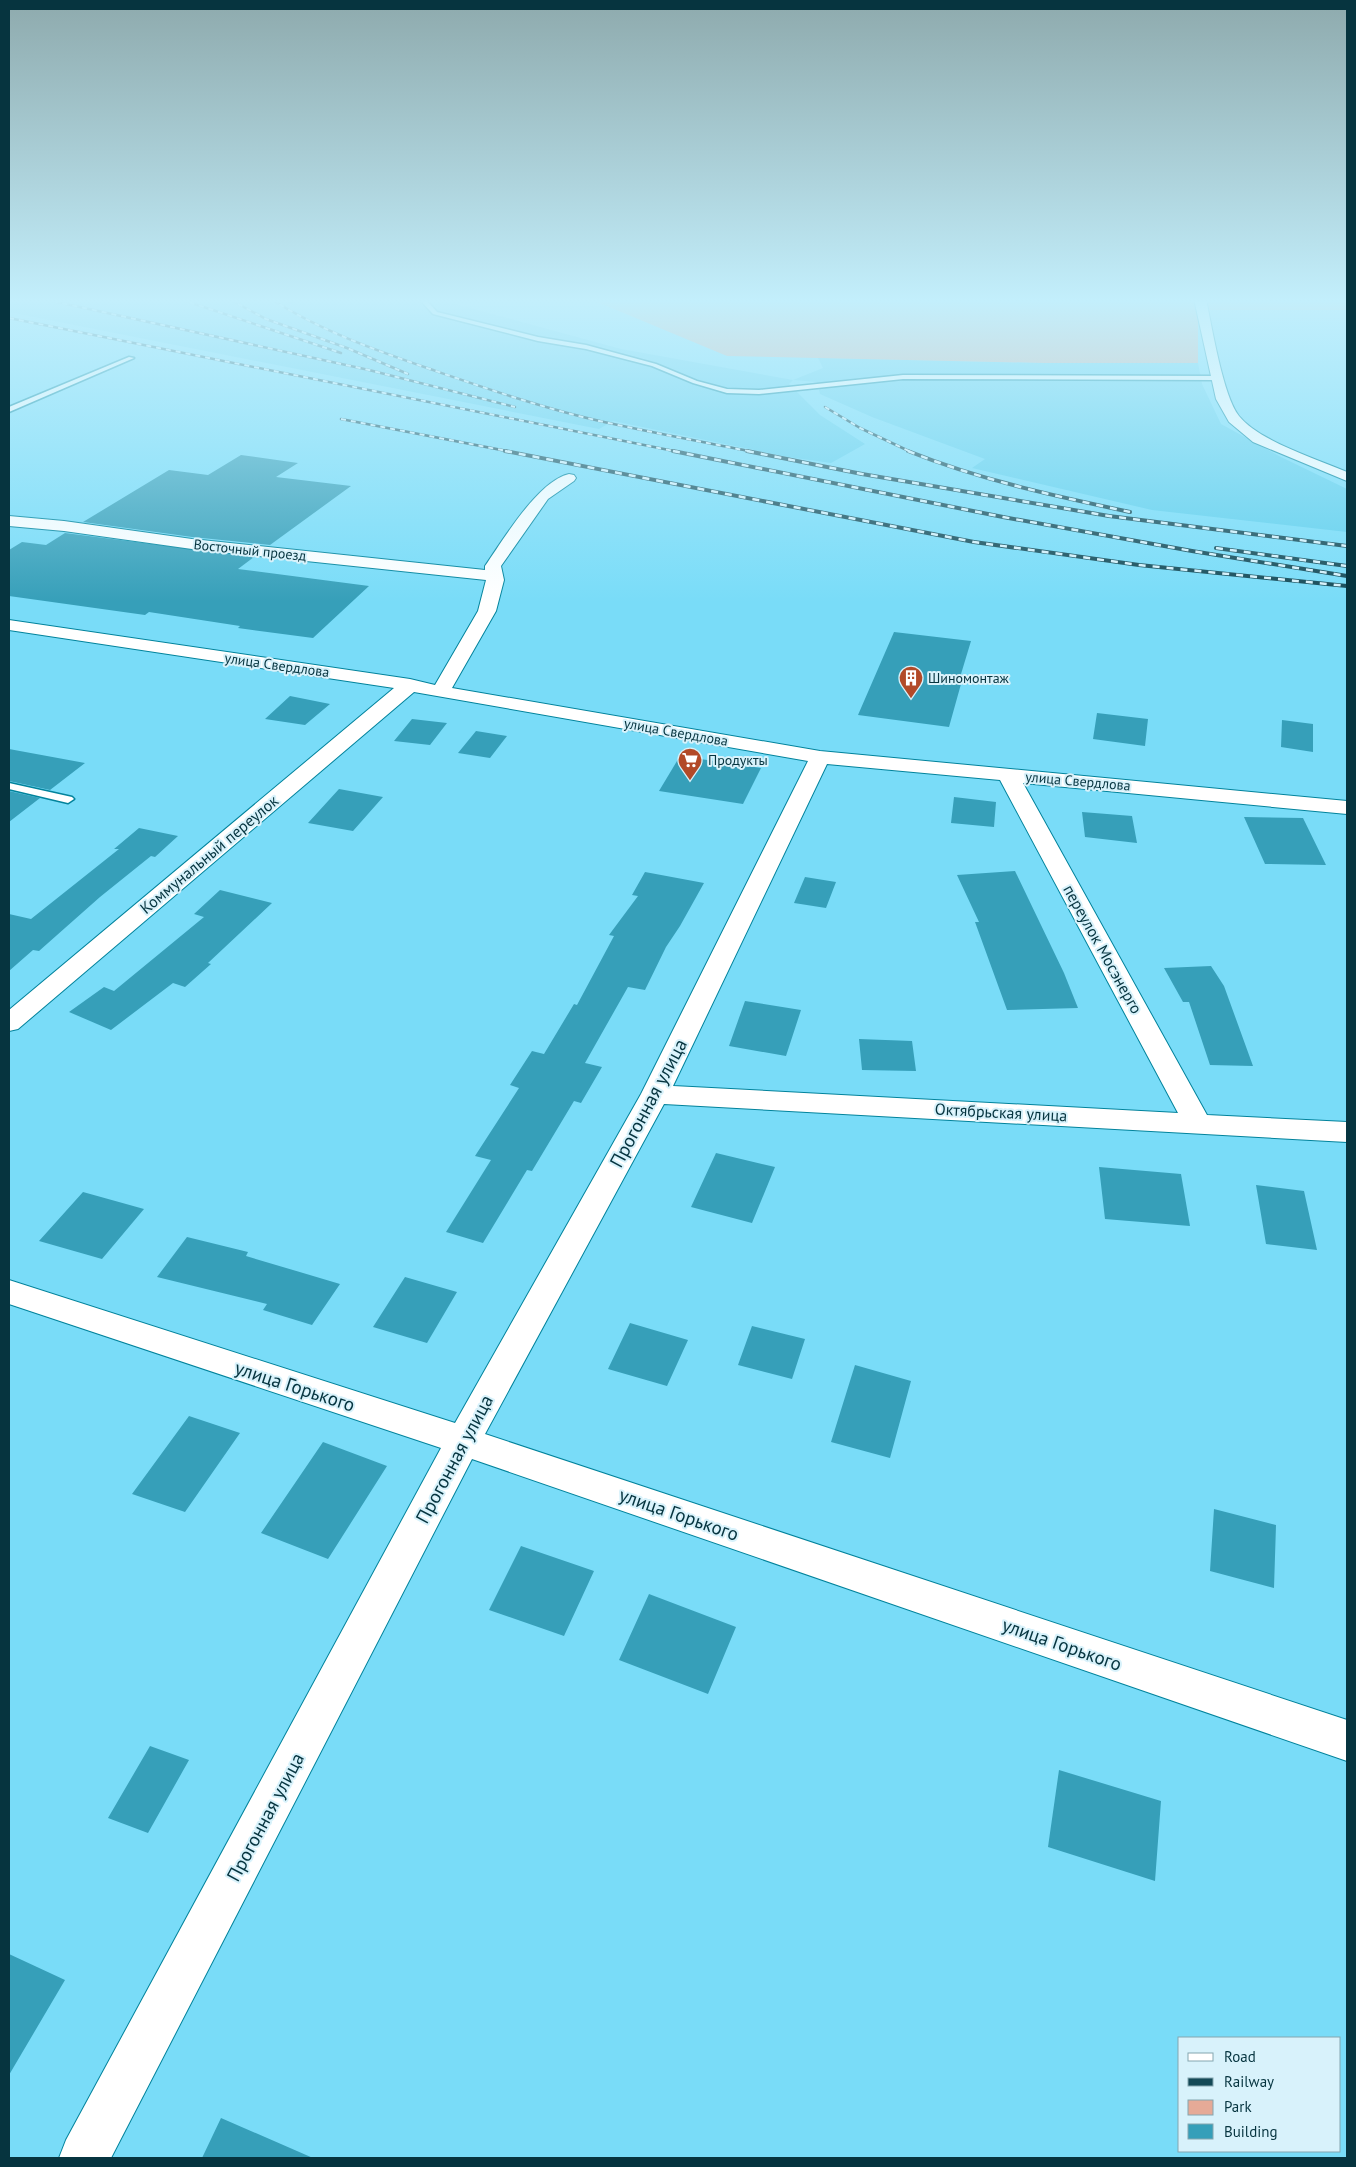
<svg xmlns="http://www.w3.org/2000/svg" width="1356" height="2167" viewBox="0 0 1356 2167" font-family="'PT Sans',sans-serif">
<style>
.built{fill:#60cfed}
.green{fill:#e5aa97}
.building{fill:#369fb9}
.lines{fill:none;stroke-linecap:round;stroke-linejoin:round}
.lane-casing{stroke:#02839c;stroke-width:3}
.street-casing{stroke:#02839c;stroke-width:2}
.lane{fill:#fff;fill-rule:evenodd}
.street{fill:#fff;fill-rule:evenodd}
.rail-far1-casing{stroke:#144956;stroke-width:2.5}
.rail-casing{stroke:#144956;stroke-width:4}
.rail-far1{stroke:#d8f2fb;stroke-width:2;stroke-dasharray:5;stroke-linecap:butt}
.rail{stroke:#d8f2fb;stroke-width:2.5;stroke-dasharray:7;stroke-linecap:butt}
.labels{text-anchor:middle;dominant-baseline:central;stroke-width:4;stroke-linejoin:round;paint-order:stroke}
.far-street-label{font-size:14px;fill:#06343f;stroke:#d8f2fb}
.far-poi-label{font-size:14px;fill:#06343f;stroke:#d8f2fb;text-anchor:start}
.street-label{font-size:16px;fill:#06343f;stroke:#d8f2fb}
.near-street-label{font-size:19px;fill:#06343f;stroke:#d8f2fb}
</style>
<rect width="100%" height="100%" fill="#79dcf8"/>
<path class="built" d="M 9,299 L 437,299 L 621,349 L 793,380 L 823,368 L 818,358 L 1045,363 L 1198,363 L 1202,384 L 1221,424 L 1281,457 L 1347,489 L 1347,532 L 1152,510 L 972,468 L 985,459 L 872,417 L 820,394 L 817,382 L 793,380 L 789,384 L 820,415 L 865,444 L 831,463 L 788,457 L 613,421 L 599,429 L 9,312 Z"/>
<path class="green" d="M 590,299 L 1347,299 L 1347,310 L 1198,310 L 1198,363 L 1045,363 L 727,356 Z"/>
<path class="building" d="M 241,455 L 298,463 L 276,477 L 351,486 L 270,545 L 192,537 L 83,522 L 169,470 L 208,475 Z
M 65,533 L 254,557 L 238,569 L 369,586 L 313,638 L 238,628 L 240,626 L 149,612 L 145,615 L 9,596 L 9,550 L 22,542 L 46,545 Z
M 894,632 L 971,641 L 958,684 L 961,684 L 949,727 L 858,715 Z
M 290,696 L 330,704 L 305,725 L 265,719 Z
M 1097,713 L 1148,719 L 1145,746 L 1093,739 Z
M 412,719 L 447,723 L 430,745 L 394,741 Z
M 1282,720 L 1313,724 L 1313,752 L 1281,747 Z
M 476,731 L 507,736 L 490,758 L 458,753 Z
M 9,749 L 85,763 L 50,790 L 9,781 Z
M 680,756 L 761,768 L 743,804 L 659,791 Z
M 339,789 L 383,797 L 353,831 L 308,823 Z
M 9,791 L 40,798 L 9,822 Z
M 954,797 L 996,802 L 994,827 L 951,823 Z
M 1082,812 L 1132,816 L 1137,843 L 1085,837 Z
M 1244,817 L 1303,818 L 1326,865 L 1265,864 Z
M 139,828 L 178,836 L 155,857 L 151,856 L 100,897 L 39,951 L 33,950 L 9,971 L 9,914 L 31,919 L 119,849 L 114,849 Z
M 1015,871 L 1064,973 L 1078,1008 L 1007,1010 L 975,922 L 979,922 L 957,875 Z
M 645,872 L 704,883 L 680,926 L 666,947 L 645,990 L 628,987 L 585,1063 L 602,1067 L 581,1103 L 574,1101 L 532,1171 L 527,1170 L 483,1243 L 446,1232 L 491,1160 L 475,1156 L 519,1088 L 510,1085 L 532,1051 L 544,1054 L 574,1004 L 577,1005 L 614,936 L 609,935 L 638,896 L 632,895 Z
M 805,877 L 836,882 L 826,908 L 794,903 Z
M 220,890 L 272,903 L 208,963 L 211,964 L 185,987 L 173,983 L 111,1030 L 69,1012 L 104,987 L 114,991 L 204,917 L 194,914 Z
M 1211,966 L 1224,986 L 1253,1066 L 1210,1065 L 1189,1002 L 1183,1002 L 1164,968 Z
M 745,1001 L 801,1010 L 786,1056 L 729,1046 Z
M 859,1039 L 912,1041 L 916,1071 L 862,1070 Z
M 716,1153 L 775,1167 L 752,1223 L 691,1207 Z
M 1099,1167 L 1181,1174 L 1190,1226 L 1105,1219 Z
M 1256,1185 L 1304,1191 L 1317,1250 L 1266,1244 Z
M 83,1192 L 144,1209 L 102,1259 L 39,1241 Z
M 187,1237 L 248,1252 L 246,1256 L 340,1284 L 312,1325 L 263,1310 L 267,1304 L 157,1277 Z
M 405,1277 L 457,1292 L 427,1343 L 373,1327 Z
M 630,1323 L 688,1340 L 667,1386 L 608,1369 Z
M 752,1326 L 805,1339 L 792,1379 L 738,1365 Z
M 855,1365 L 911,1381 L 890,1458 L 831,1442 Z
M 189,1416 L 240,1433 L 185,1512 L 132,1494 Z
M 323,1442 L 387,1466 L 328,1559 L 261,1533 Z
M 1214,1509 L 1276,1525 L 1274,1588 L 1210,1571 Z
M 521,1546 L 594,1571 L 564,1636 L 489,1610 Z
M 649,1594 L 736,1627 L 708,1694 L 619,1660 Z
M 150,1746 L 189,1760 L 148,1833 L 108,1818 Z
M 1059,1770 L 1161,1801 L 1155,1881 L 1048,1847 Z
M 9,1954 L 65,1980 L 9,2075 Z
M 221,2118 L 313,2158 L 202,2158 Z"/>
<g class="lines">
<defs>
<path id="lane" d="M 288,299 L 297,299 L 290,302 Z
M 419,299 L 425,299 L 437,312 L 538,337 L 586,345 L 656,364 L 697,381 L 727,389 L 759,390 L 903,375 L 1217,376 L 1220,378 L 1217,380 L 903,379 L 759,394 L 727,393 L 693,383 L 652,366 L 586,349 L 538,341 L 433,314 Z
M 129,357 L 134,358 L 9,412 L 9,407 Z
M 9,783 L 72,797 L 74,799 L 68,803 L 9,789 Z"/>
<path id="street" d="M 1194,299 L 1206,299 C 1212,327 1223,396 1239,416 C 1259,441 1317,459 1347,472 L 1347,481 L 1253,442 L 1229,422 L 1216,399 Z
M 569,474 L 574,475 L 576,478 L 574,481 L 548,499 L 501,566 L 504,580 L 496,611 L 452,688 L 820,751 L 1347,801 L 1347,814 L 1023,783 L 1207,1115 L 1347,1122 L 1347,1142 L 664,1104 L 485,1434 L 1347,1720 L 1347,1761 L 472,1459 L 111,2158 L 59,2158 L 66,2140 L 441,1448 L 9,1304 L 9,1280 L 455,1423 L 641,1094 L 808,761 L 414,692 L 18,1029 L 9,1031 L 9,1010 L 394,688 L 9,630 L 9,620 L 410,679 L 435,685 L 478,611 L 486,580 L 192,549 L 64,531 L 9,526 L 9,516 L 64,521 L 192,539 L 485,570 L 485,566 C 503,540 538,481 569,474 ZM 827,764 L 1000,780 L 1178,1113 L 673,1086 Z"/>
</defs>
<use href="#lane" class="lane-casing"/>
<use href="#street" class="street-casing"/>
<use href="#lane" class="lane"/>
<use href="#street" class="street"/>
<defs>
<path id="rail-far1" d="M 43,299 L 369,370 L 515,407
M 180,299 L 341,353
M 229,299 L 266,319 L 347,348 L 408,374
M 271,299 C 321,331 375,350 430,369 C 488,389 545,409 604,422 C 654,433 704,442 753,452
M 9,318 L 679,452
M 825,407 L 860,428 L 911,452
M 341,419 L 512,452"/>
<path id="rail" d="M 505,451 L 974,542 L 1139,565 L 1347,586
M 673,451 L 1003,517 L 1192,551 L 1347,576
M 747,451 L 862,474 L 1109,516 L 1347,546
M 908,451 C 980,480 1055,496 1130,512
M 1216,548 L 1347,566"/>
</defs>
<use href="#rail-far1" class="rail-far1-casing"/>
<use href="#rail" class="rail-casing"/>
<use href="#rail-far1" class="rail-far1"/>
<use href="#rail" class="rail"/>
</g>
<linearGradient id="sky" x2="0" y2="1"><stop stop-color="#8eaaad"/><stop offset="0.5" stop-color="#c3effc"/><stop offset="1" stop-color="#c3effc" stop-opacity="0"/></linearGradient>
<rect width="1356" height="602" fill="url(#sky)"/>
<defs>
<symbol id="building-pin" viewBox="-11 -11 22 30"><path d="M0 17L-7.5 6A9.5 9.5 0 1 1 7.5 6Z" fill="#b24a28" stroke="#d8f2fb"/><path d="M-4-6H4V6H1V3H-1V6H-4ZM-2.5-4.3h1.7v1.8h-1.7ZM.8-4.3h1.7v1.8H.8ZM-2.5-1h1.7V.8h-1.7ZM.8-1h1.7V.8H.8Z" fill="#fff"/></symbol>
<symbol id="supermarket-pin" viewBox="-11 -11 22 30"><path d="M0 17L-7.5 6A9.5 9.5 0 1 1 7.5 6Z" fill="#b24a28" stroke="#d8f2fb"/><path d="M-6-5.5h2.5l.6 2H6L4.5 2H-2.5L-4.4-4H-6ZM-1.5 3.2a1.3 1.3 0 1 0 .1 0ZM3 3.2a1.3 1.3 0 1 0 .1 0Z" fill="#fff"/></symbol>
</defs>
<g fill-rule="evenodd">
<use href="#building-pin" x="897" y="664" width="28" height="38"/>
<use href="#supermarket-pin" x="676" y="746" width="28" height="38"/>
</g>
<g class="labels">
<g class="far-street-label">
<text transform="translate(250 550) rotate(6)">Восточный проезд</text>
<text transform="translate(277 665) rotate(8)">улица Свердлова</text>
<text transform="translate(676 732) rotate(10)">улица Свердлова</text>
<text transform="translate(1078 781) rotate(5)">улица Свердлова</text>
</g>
<g class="far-poi-label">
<text x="928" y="678">Шиномонтаж</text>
<text x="708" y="760">Продукты</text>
</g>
<g class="street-label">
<text transform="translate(209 854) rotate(-40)">Коммунальный переулок</text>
<text transform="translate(1103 949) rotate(61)">переулок Мосэнерго</text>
<text transform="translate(1001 1112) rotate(3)">Октябрьская улица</text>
</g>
<g class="near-street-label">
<text transform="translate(648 1103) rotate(-62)">Прогонная улица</text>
<text transform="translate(295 1386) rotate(18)">улица Горького</text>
<text transform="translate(454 1459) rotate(-62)">Прогонная улица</text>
<text transform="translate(679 1514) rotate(19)">улица Горького</text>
<text transform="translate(1062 1644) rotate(19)">улица Горького</text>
<text transform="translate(265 1817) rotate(-62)">Прогонная улица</text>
</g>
</g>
<rect width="1356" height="2167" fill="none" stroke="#06343f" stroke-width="20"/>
<rect x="1178" y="2037" width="162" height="115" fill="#d8f2fb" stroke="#84a6b0"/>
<rect x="1188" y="2053" width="25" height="8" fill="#ffffff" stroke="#84a6b0"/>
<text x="1224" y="2062" font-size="15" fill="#06343f">Road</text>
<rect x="1188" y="2078" width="25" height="8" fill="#144956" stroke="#84a6b0"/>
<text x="1224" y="2087" font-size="15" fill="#06343f">Railway</text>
<rect x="1188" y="2100" width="25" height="15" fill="#e5aa97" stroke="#84a6b0"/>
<text x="1224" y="2112" font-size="15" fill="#06343f">Park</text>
<rect x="1188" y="2124" width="25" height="15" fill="#369fb9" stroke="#84a6b0"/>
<text x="1224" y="2137" font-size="15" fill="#06343f">Building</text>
</svg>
